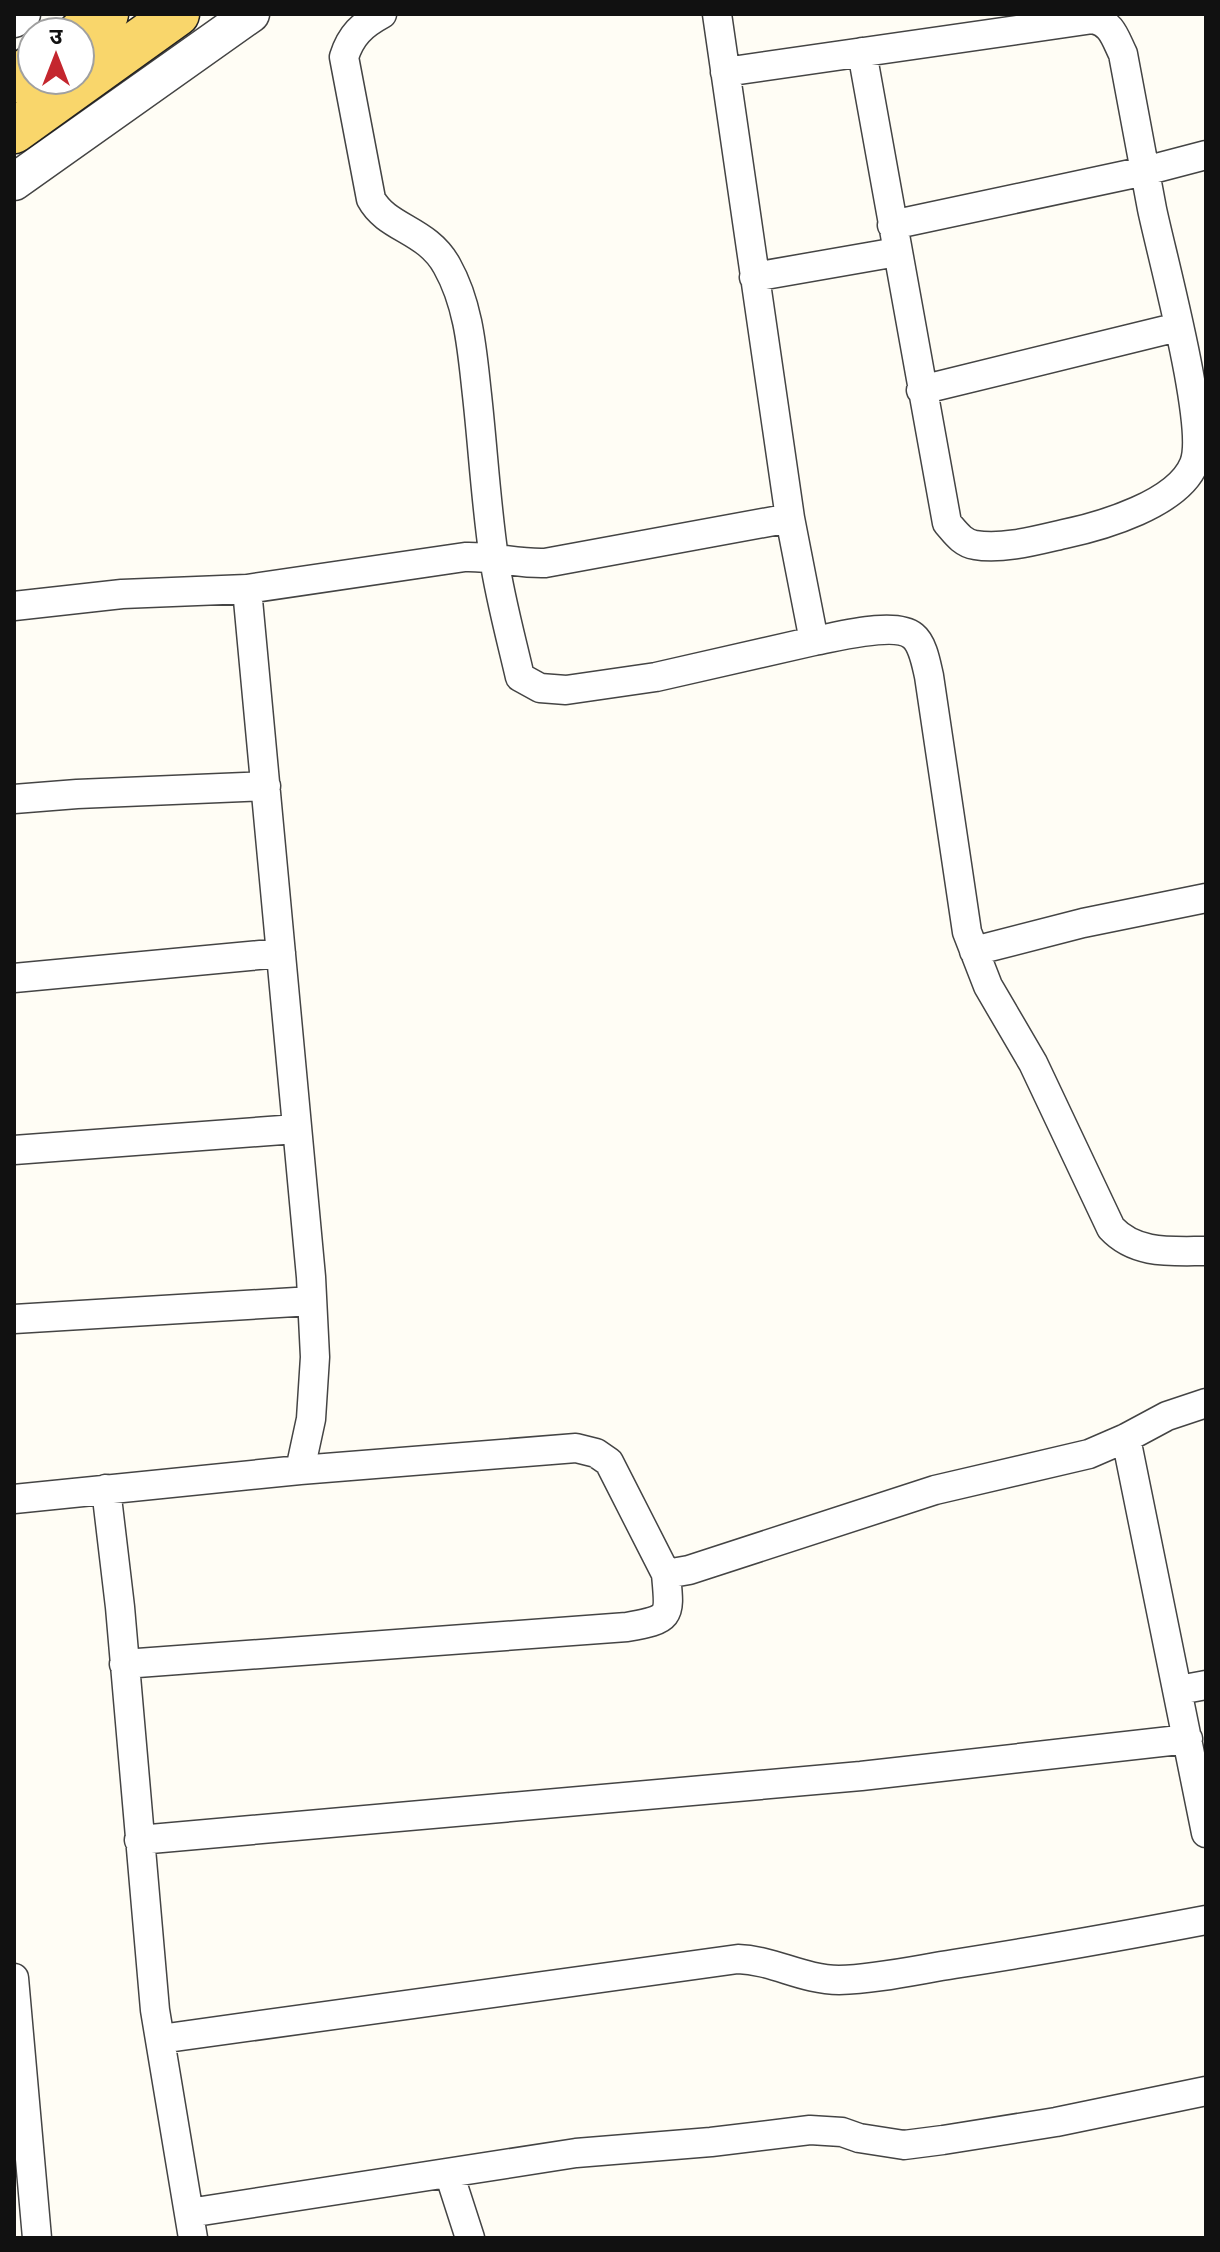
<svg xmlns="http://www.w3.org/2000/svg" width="1220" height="2252" viewBox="0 0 1220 2252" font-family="'Zilla Slab','Noto Sans Devanagari',serif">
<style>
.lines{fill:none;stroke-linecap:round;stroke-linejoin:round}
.minor-casing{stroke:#444;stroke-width:31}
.tertiary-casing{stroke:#444;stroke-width:39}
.primary-casing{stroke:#222;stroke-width:47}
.minor{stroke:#fff;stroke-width:28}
.tertiary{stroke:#fff;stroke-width:36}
.primary{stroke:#f9d66b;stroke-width:44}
</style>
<rect width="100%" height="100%" fill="#fffdf5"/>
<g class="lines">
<defs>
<path id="minor" d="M 382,14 C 362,25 351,35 344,57 L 371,199 C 387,229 427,229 447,266 C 469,305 472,350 477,395 C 483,449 486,504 494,558 C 500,598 511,638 520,677 L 540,688 L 566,690 L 656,677 L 814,641 L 790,518
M 725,72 L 1093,19 C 1112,23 1115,38 1123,54 C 1133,106 1142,158 1152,209 C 1162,257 1209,427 1194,464 C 1178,504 1102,526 1064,534 C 1038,540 1002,550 975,545 C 962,543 955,532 947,523 L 862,52
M 892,225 L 1145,171 L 1206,155
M 754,277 L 897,252
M 921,390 L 1178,327
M 247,589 L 465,557 C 492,556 517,564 545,563 L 790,518 L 717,14
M 14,606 L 122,594 L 247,589 L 311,1277 L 315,1357 L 311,1419 L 300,1470 L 14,1499
M 814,641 C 837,637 895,621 913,636 C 923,644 926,663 929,676 L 967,932 L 988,986 L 1033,1063 L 1111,1228 C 1136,1255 1172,1251 1206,1251
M 14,799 L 77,794 L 266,786
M 974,951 L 1083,923 L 1206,898
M 14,978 L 281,953
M 14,1150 L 296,1129
M 14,1319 L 312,1301
M 1126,1438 L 1206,1833
M 300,1470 L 576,1448 L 596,1453 L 609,1462 L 666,1574 L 689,1570 L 935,1490 L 1089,1454 L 1126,1438 L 1167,1416 L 1206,1403
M 106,1489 L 120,1607 L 155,2010 L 193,2238
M 124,1664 L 627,1627 C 672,1619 670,1617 666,1574
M 1179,1690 L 1206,1685
M 139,1840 L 861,1776 L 1188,1739
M 14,1978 L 37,2238
M 160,2039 L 738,1959 C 773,1960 803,1980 839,1980 C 877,1979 916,1970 954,1964 C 1038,1951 1122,1936 1206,1920
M 449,2173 L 470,2238
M 189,2213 L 576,2153 L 711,2142 L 810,2130 L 842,2132 L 859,2138 L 904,2145 L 943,2140 L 1056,2122 L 1206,2091"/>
<path id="tertiary" d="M 14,19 L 22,14
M 14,182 L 251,14"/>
<path id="primary" d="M 80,33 L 106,14
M 14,80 L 32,67
M 14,131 L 177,14"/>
</defs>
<use href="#minor" class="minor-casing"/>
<use href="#tertiary" class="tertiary-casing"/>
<use href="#primary" class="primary-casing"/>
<use href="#minor" class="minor"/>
<use href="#tertiary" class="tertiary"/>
<use href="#primary" class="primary"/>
</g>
<rect width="1220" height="2252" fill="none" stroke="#111111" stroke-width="32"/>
<g transform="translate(56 56)"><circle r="38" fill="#ffffff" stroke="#a0a0a0" stroke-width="2"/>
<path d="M0-6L14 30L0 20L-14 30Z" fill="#c4262e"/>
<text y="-12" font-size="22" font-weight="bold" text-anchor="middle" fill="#111111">उ</text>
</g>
</svg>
